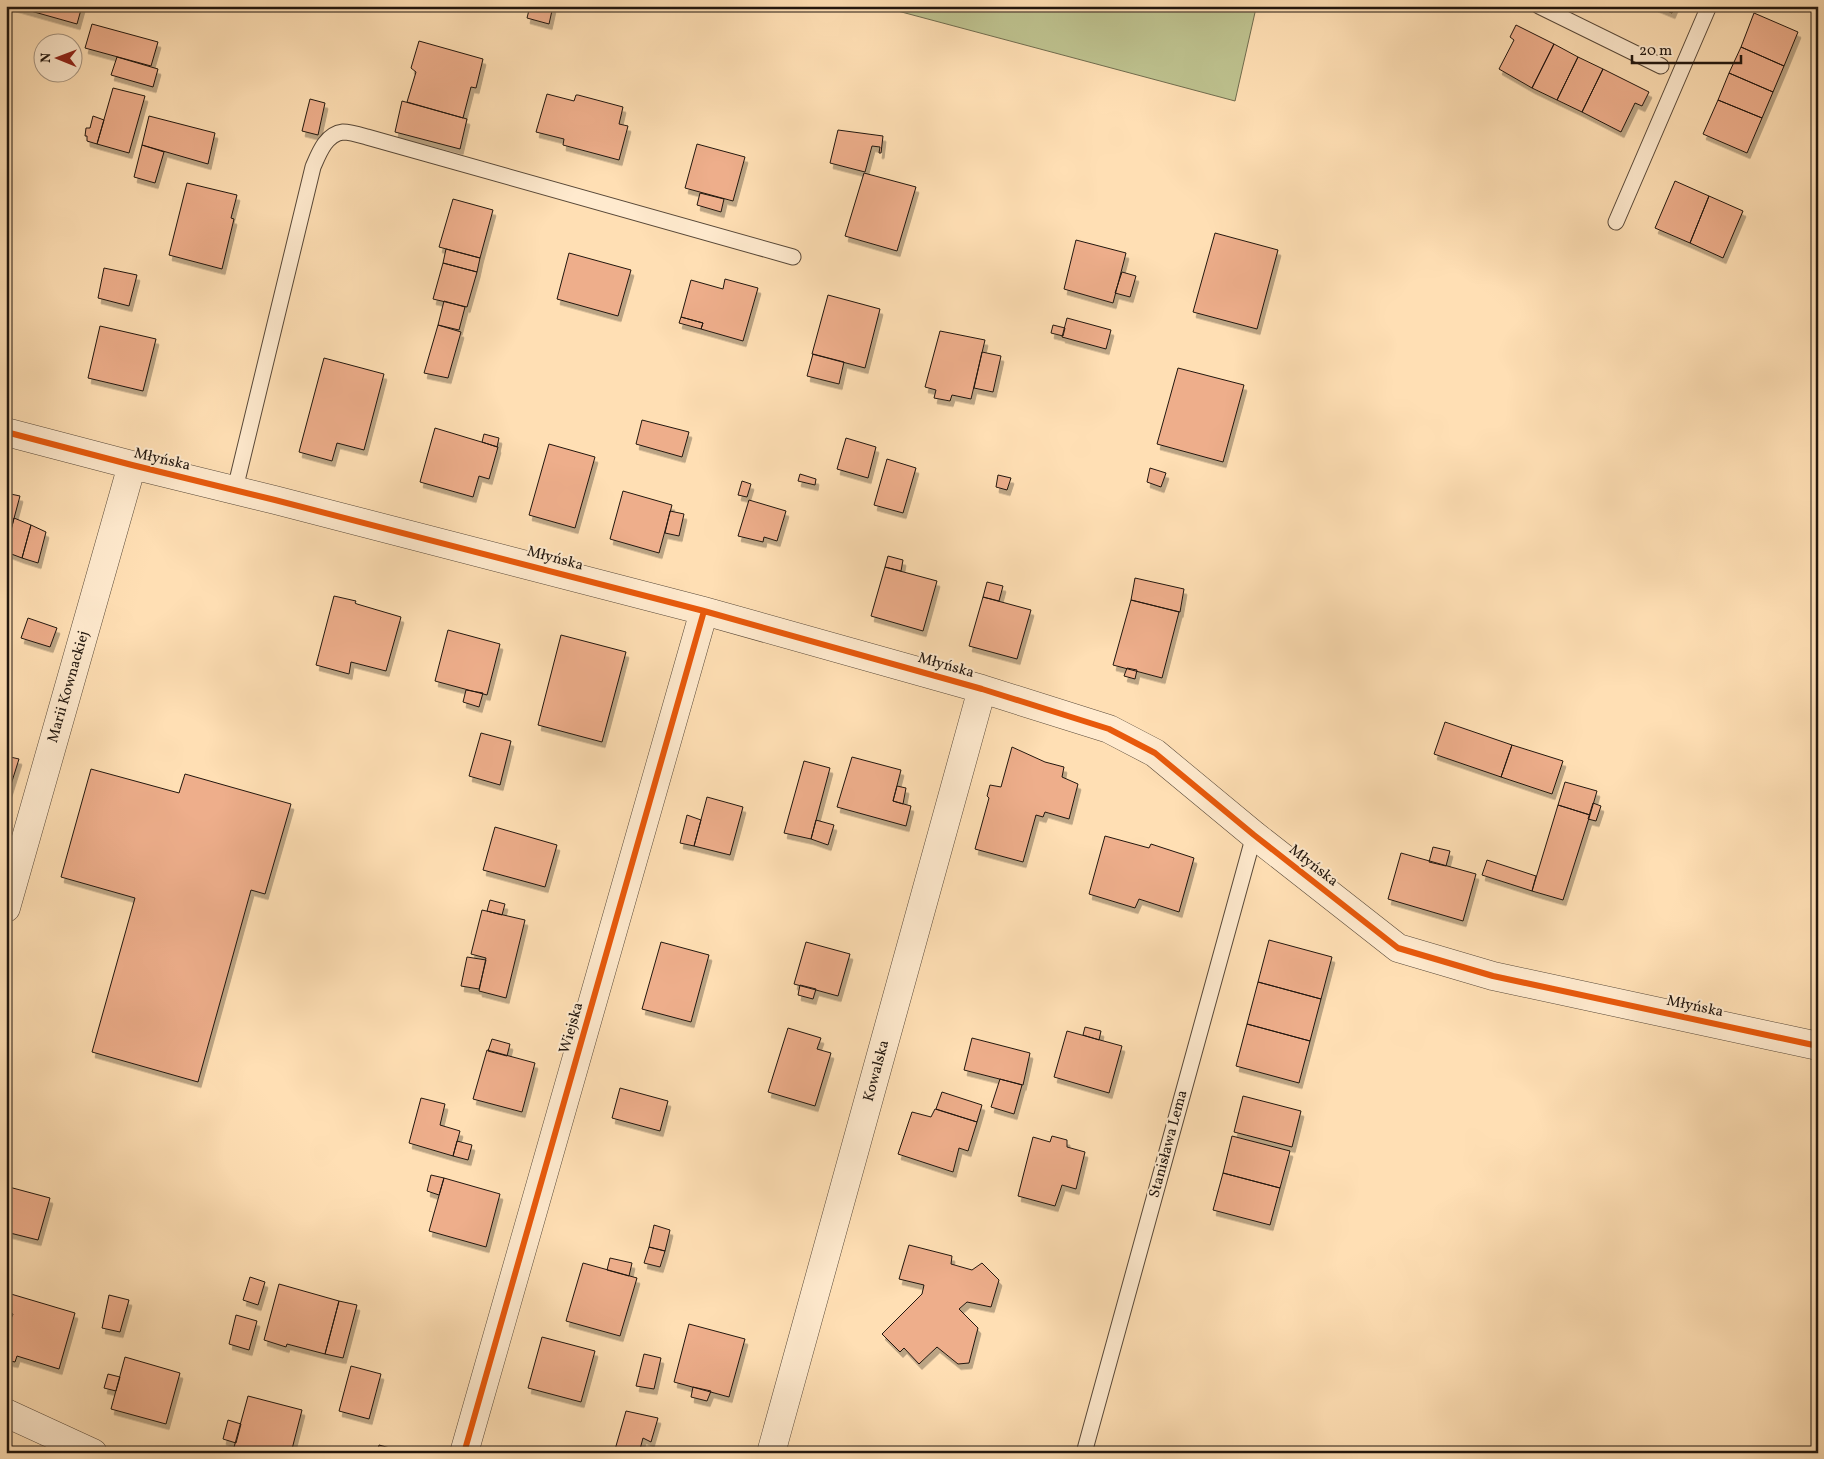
<svg xmlns="http://www.w3.org/2000/svg" width="1824" height="1459" viewBox="0 0 1824 1459" font-family="Vollkorn,serif">
<style>
.green{fill:#bec28f;stroke:#706c4e}
.building{fill:#eeae8b;stroke:#21160e;filter:url(#shadow)}
.lines{fill:none;stroke-linecap:round;stroke-linejoin:round}
.service-casing{stroke:#584838;stroke-width:17}
.minor-casing{stroke:#584838;stroke-width:29}
.service{stroke:#ffeace;stroke-width:15}
.minor{stroke:#ffeace;stroke-width:28}
.cycleway-casing{stroke:#ffeace;stroke-width:9}
.cycleway{stroke:#e8590c;stroke-width:6}
.labels{text-anchor:middle;dominant-baseline:central;stroke-width:4;stroke-linejoin:round;paint-order:stroke}
.street-label{font-size:15px;fill:#21160e;stroke:#ffeace}
</style>
<defs>
<filter id="shadow"><feDropShadow dx="3" dy="5.5" stdDeviation="0" flood-color="#0004"/></filter>
</defs>
<rect width="100%" height="100%" fill="#ffdfb4"/>
<filter id="stains"><feTurbulence type="fractalNoise" baseFrequency=".004" numOctaves="4"/><feColorMatrix values="0 0 0 0 .2 0 0 0 0 .09 0 0 0 0 .02 0 0 0 .5 -.17"/></filter>
<radialGradient id="worn" r=".72"><stop offset=".6" stop-color="#630" stop-opacity="0"/><stop offset="1" stop-color="#630" stop-opacity=".3"/></radialGradient>
<path class="green" d="M 879,6 L 1252,6 L 1256,8 L 1235,101 Z"/>
<path class="building" d="M 13,6 L 82,6 L 77,24 Z
M 530,6 L 553,6 L 549,24 L 527,18 Z
M 1655,6 L 1675,6 L 1672,13 Z
M 1754,13 L 1798,32 L 1784,66 L 1741,47 Z
M 92,24 L 158,42 L 151,66 L 85,48 Z
M 1516,25 L 1554,44 L 1532,88 L 1499,69 L 1514,40 L 1510,37 Z
M 419,41 L 483,59 L 476,88 L 471,87 L 463,118 L 407,102 L 416,72 L 411,68 Z
M 1554,44 L 1578,57 L 1557,100 L 1532,88 Z
M 1741,47 L 1784,66 L 1773,92 L 1729,73 Z
M 117,57 L 158,69 L 153,87 L 111,75 Z
M 1578,57 L 1603,69 L 1582,112 L 1557,100 Z
M 1603,69 L 1649,92 L 1642,106 L 1635,103 L 1621,132 L 1582,112 Z
M 1729,73 L 1773,92 L 1762,118 L 1718,100 Z
M 113,88 L 145,96 L 129,153 L 97,144 Z
M 547,94 L 574,101 L 576,95 L 578,95 L 623,107 L 619,124 L 628,126 L 619,160 L 563,145 L 564,139 L 536,132 Z
M 310,99 L 325,103 L 318,135 L 302,131 Z
M 1718,100 L 1762,118 L 1747,153 L 1703,134 Z
M 402,101 L 467,119 L 460,149 L 395,132 Z
M 93,116 L 104,120 L 97,144 L 87,141 L 87,136 L 85,136 L 86,128 L 90,128 Z
M 149,116 L 215,133 L 208,164 L 142,145 Z
M 838,130 L 883,136 L 881,153 L 879,153 L 880,147 L 872,146 L 865,172 L 830,163 Z
M 697,144 L 745,157 L 733,201 L 685,188 Z
M 142,145 L 164,152 L 155,183 L 134,177 Z
M 864,173 L 916,187 L 897,251 L 845,236 Z
M 1675,181 L 1709,196 L 1690,243 L 1655,228 Z
M 187,183 L 237,195 L 231,218 L 234,219 L 222,269 L 169,255 Z
M 700,193 L 724,199 L 721,212 L 697,205 Z
M 1709,196 L 1743,211 L 1723,258 L 1690,243 Z
M 453,199 L 493,210 L 480,258 L 439,247 Z
M 1215,233 L 1278,250 L 1257,329 L 1193,312 Z
M 1076,240 L 1126,253 L 1113,303 L 1064,289 Z
M 446,249 L 480,258 L 477,272 L 443,263 Z
M 569,253 L 631,270 L 618,316 L 557,299 Z
M 443,263 L 477,272 L 467,307 L 433,299 Z
M 104,268 L 137,275 L 129,306 L 98,298 Z
M 1122,272 L 1136,276 L 1130,297 L 1115,293 Z
M 725,279 L 758,288 L 743,341 L 701,329 L 703,323 L 681,317 L 691,280 L 723,289 Z
M 828,295 L 880,309 L 865,368 L 812,354 Z
M 444,301 L 465,307 L 459,330 L 438,325 Z
M 681,317 L 703,323 L 701,329 L 679,323 Z
M 1067,318 L 1111,330 L 1106,349 L 1062,337 Z
M 438,325 L 461,332 L 448,378 L 424,373 Z
M 1053,325 L 1065,328 L 1063,336 L 1051,333 Z
M 100,326 L 156,339 L 143,391 L 88,378 Z
M 940,331 L 985,340 L 971,399 L 952,395 L 950,401 L 934,398 L 936,390 L 925,387 Z
M 982,352 L 1001,356 L 993,392 L 974,388 Z
M 813,354 L 844,362 L 839,384 L 807,376 Z
M 324,358 L 384,374 L 364,450 L 337,443 L 332,461 L 299,452 Z
M 1178,368 L 1244,385 L 1223,462 L 1157,444 Z
M 642,420 L 689,432 L 682,457 L 636,444 Z
M 435,428 L 498,447 L 489,479 L 479,476 L 473,497 L 420,482 Z
M 484,434 L 499,438 L 497,447 L 482,442 Z
M 846,438 L 876,447 L 868,478 L 837,469 Z
M 549,444 L 595,457 L 575,528 L 529,515 Z
M 887,459 L 916,468 L 903,513 L 874,505 Z
M 1150,468 L 1166,473 L 1161,487 L 1147,482 Z
M 800,474 L 816,479 L 815,485 L 798,481 Z
M 998,475 L 1011,478 L 1007,490 L 996,487 Z
M 742,481 L 751,484 L 747,497 L 738,495 Z
M 623,491 L 672,505 L 659,553 L 610,539 Z
M 6,493 L 20,496 L 6,548 Z
M 749,500 L 786,511 L 777,541 L 764,537 L 763,542 L 738,536 Z
M 670,511 L 684,514 L 679,536 L 665,533 Z
M 14,518 L 31,525 L 22,558 L 6,552 Z
M 31,525 L 46,532 L 38,563 L 22,558 Z
M 888,556 L 903,560 L 901,571 L 885,567 Z
M 885,567 L 937,581 L 923,631 L 871,616 Z
M 1135,578 L 1184,589 L 1180,612 L 1131,600 Z
M 987,582 L 1003,586 L 999,601 L 983,597 Z
M 334,596 L 356,601 L 355,603 L 357,604 L 401,617 L 386,671 L 351,662 L 349,674 L 316,665 Z
M 983,597 L 1031,610 L 1017,659 L 969,646 Z
M 1131,600 L 1179,612 L 1162,678 L 1113,665 Z
M 28,618 L 57,628 L 50,647 L 21,638 Z
M 448,630 L 500,644 L 487,695 L 435,681 Z
M 561,635 L 626,652 L 602,742 L 538,725 Z
M 1127,668 L 1137,670 L 1135,679 L 1124,676 Z
M 466,690 L 483,693 L 479,707 L 463,702 Z
M 1445,722 L 1512,745 L 1501,777 L 1434,754 Z
M 481,733 L 511,741 L 500,785 L 469,776 Z
M 1512,745 L 1563,761 L 1552,794 L 1501,777 Z
M 1012,747 L 1045,762 L 1064,767 L 1062,777 L 1078,784 L 1069,819 L 1045,812 L 1043,817 L 1036,815 L 1023,862 L 975,849 L 989,798 L 987,796 L 990,785 L 1001,787 Z
M 6,756 L 19,759 L 8,794 L 6,793 Z
M 852,757 L 901,770 L 893,801 L 911,806 L 906,826 L 837,807 Z
M 804,761 L 830,768 L 811,839 L 784,833 Z
M 91,769 L 179,793 L 185,774 L 291,804 L 265,894 L 251,890 L 198,1082 L 92,1052 L 135,898 L 61,877 Z
M 1565,782 L 1597,791 L 1590,815 L 1558,805 Z
M 897,786 L 906,788 L 903,804 L 893,801 Z
M 707,797 L 743,807 L 730,855 L 694,846 Z
M 1593,803 L 1601,806 L 1596,821 L 1588,819 Z
M 1558,805 L 1590,815 L 1563,900 L 1532,891 Z
M 687,815 L 701,820 L 694,846 L 680,843 Z
M 816,820 L 834,825 L 828,845 L 811,839 Z
M 495,827 L 557,845 L 545,887 L 483,870 Z
M 1105,836 L 1149,848 L 1151,844 L 1194,858 L 1179,912 L 1139,899 L 1135,908 L 1089,894 Z
M 1433,847 L 1450,851 L 1446,866 L 1429,862 Z
M 1401,853 L 1476,874 L 1463,921 L 1388,899 Z
M 1487,860 L 1536,876 L 1532,891 L 1482,875 Z
M 490,900 L 505,904 L 502,915 L 487,911 Z
M 482,910 L 525,920 L 506,998 L 479,991 L 486,958 L 471,954 Z
M 1269,940 L 1332,957 L 1321,999 L 1258,982 Z
M 661,942 L 709,955 L 691,1022 L 642,1009 Z
M 806,942 L 850,954 L 838,996 L 794,984 Z
M 467,957 L 486,960 L 479,989 L 461,986 Z
M 1258,982 L 1321,999 L 1310,1041 L 1247,1024 Z
M 800,985 L 816,989 L 813,999 L 798,995 Z
M 1247,1024 L 1310,1041 L 1299,1083 L 1236,1066 Z
M 1085,1027 L 1101,1031 L 1099,1040 L 1083,1035 Z
M 788,1028 L 821,1038 L 817,1049 L 831,1053 L 815,1106 L 768,1092 Z
M 1067,1031 L 1122,1046 L 1109,1093 L 1054,1077 Z
M 972,1038 L 1030,1053 L 1023,1085 L 964,1070 Z
M 492,1039 L 510,1044 L 507,1056 L 488,1051 Z
M 487,1050 L 535,1063 L 522,1112 L 473,1099 Z
M 1000,1079 L 1022,1085 L 1014,1114 L 991,1107 Z
M 620,1088 L 668,1101 L 660,1131 L 612,1118 Z
M 942,1092 L 982,1105 L 977,1122 L 936,1109 Z
M 1243,1096 L 1301,1111 L 1292,1147 L 1234,1132 Z
M 421,1098 L 445,1104 L 440,1125 L 460,1131 L 453,1156 L 409,1143 Z
M 935,1109 L 977,1122 L 968,1151 L 959,1148 L 953,1172 L 898,1154 L 912,1112 L 931,1117 Z
M 1052,1136 L 1067,1140 L 1067,1147 L 1085,1152 L 1076,1189 L 1062,1185 L 1055,1206 L 1018,1196 L 1033,1137 L 1050,1142 Z
M 1232,1136 L 1290,1151 L 1280,1188 L 1223,1173 Z
M 457,1141 L 472,1145 L 468,1160 L 453,1156 Z
M 1223,1173 L 1280,1188 L 1270,1225 L 1213,1210 Z
M 431,1175 L 444,1178 L 439,1195 L 427,1191 Z
M 444,1178 L 500,1194 L 486,1247 L 429,1231 Z
M 9,1187 L 50,1198 L 38,1240 L 6,1232 L 6,1198 Z
M 654,1225 L 670,1230 L 665,1251 L 649,1247 Z
M 909,1245 L 952,1256 L 951,1264 L 972,1270 L 982,1263 L 999,1280 L 991,1307 L 967,1302 L 959,1309 L 978,1328 L 969,1363 L 958,1364 L 937,1347 L 919,1364 L 904,1348 L 900,1352 L 882,1334 L 922,1294 L 924,1285 L 899,1279 Z
M 649,1247 L 665,1251 L 660,1267 L 644,1263 Z
M 610,1258 L 632,1263 L 629,1276 L 607,1270 Z
M 583,1263 L 637,1278 L 620,1336 L 566,1321 Z
M 250,1277 L 265,1282 L 258,1305 L 243,1300 Z
M 279,1284 L 339,1301 L 325,1354 L 287,1344 L 286,1347 L 264,1340 Z
M 11,1294 L 75,1313 L 59,1369 L 17,1356 L 15,1362 L 6,1360 L 6,1331 L 13,1314 L 6,1311 Z
M 109,1295 L 129,1300 L 120,1332 L 102,1328 Z
M 339,1301 L 357,1305 L 343,1358 L 325,1354 Z
M 236,1315 L 257,1321 L 249,1350 L 229,1344 Z
M 689,1324 L 745,1339 L 729,1397 L 674,1382 Z
M 542,1337 L 595,1351 L 581,1402 L 528,1388 Z
M 644,1354 L 661,1358 L 654,1389 L 636,1386 Z
M 125,1357 L 180,1373 L 166,1424 L 111,1409 Z
M 351,1366 L 381,1374 L 369,1419 L 339,1411 Z
M 108,1374 L 120,1377 L 116,1391 L 104,1388 Z
M 693,1387 L 711,1391 L 707,1401 L 691,1397 Z
M 248,1396 L 302,1410 L 291,1453 L 240,1453 L 233,1451 Z
M 626,1411 L 658,1418 L 651,1442 L 643,1438 L 639,1453 L 614,1453 Z
M 228,1420 L 241,1424 L 236,1443 L 223,1439 Z
M 379,1445 L 408,1453 L 377,1453 Z"/>
<g class="lines">
<defs>
<path id="service" d="M 1539,6 L 1661,66
M 1616,222 L 1709,6
M 235,489 L 313,167 C 319,153 326,134 343,132 C 350,132 360,135 367,137 L 793,257
M 1084,1453 L 1254,835"/>
<path id="minor" d="M 6,432 L 132,465 L 275,500 L 704,611 L 982,689 L 1109,729 L 1155,753 L 1254,835 L 1398,948 L 1493,976 L 1818,1046
M 6,908 L 132,465
M 6,1413 L 93,1453
M 464,1453 L 704,611
M 771,1453 L 982,689"/>
</defs>
<use href="#service" class="service-casing"/>
<use href="#minor" class="minor-casing"/>
<use href="#service" class="service"/>
<use href="#minor" class="minor"/>
<defs>
<path id="cycleway" d="M 6,432 L 132,465 L 275,500 L 704,611 L 982,689 L 1109,729 L 1155,753 L 1254,835 L 1398,948 L 1493,976 L 1818,1046
M 464,1453 L 704,611"/>
</defs>
<use href="#cycleway" class="cycleway-casing"/>
<use href="#cycleway" class="cycleway"/>
</g>
<g class="labels">
<g class="street-label">
<text transform="translate(162 460) rotate(13)">Młyńska</text>
<text transform="translate(555 559) rotate(15)">Młyńska</text>
<text transform="translate(946 666) rotate(16)">Młyńska</text>
<text transform="translate(69 687) rotate(-74)">Marii Kownackiej</text>
<text transform="translate(1313 866) rotate(38)">Młyńska</text>
<text transform="translate(1695 1007) rotate(12)">Młyńska</text>
<text transform="translate(572 1028) rotate(-74)">Wiejska</text>
<text transform="translate(877 1071) rotate(-75)">Kowalska</text>
<text transform="translate(1169 1144) rotate(-75)">Stanisława Lema</text>
</g>
</g>
<rect width="1824" height="1459" fill="none" stroke="#ffdfb4" stroke-width="25"/>
<rect x="8" y="8" width="1809" height="1444" fill="none" stroke="#21160e" stroke-width="2.5"/>
<rect x="12" y="12" width="1799" height="1434" fill="none" stroke="#21160e"/>
<g transform="translate(58 58) rotate(271)"><circle r="24" fill="#ffeace" stroke="#a69581"/>
<path d="M0-4L9 19L0 12L-9 19Z" fill="#8f2418"/>
<text y="-8" font-size="14" font-weight="bold" text-anchor="middle" fill="#21160e">N</text>
</g>
<path d="M1632 55v8h109v-8" fill="none" stroke="#21160e" stroke-width="2.5"/>
<text x="1639" y="55" font-size="15" fill="#21160e" stroke="#ffeace" stroke-width="4" paint-order="stroke">20 m</text>
<rect width="100%" height="100%" filter="url(#stains)"/>
<rect width="100%" height="100%" fill="url(#worn)"/>
</svg>
